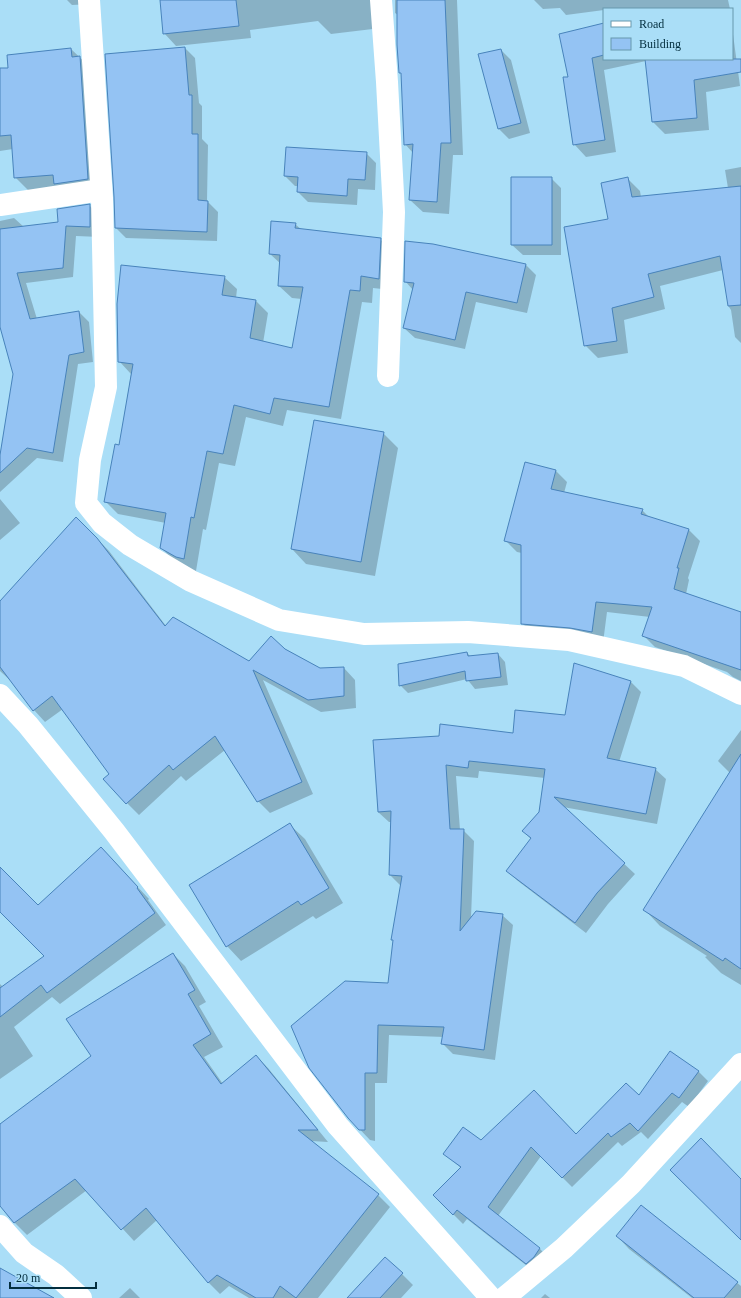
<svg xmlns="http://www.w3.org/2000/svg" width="741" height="1298" viewBox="0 0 741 1298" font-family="'Times New Roman',serif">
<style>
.shadow{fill:#0003}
.building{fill:#94c3f3;stroke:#4883bb}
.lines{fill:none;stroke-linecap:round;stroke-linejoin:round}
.minor{stroke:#fff;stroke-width:22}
</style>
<rect width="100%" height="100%" fill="#aadef7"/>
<path class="shadow" d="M 67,0 L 92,0 L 92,4 L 72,5 Z
M 161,0 L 391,0 L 381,28 L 331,34 L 318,21 L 250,30 L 251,38 L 176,46 L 164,33 Z
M 395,0 L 457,0 L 463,155 L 453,155 L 449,214 L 423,212 L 410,200 L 413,153 L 405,144 L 402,75 L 400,72 L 398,15 L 395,13 Z
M 534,0 L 728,0 L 730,9 L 623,8 L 604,9 L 604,10 L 566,15 L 560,8 L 543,9 Z
M 604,24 L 604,59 L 732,59 L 732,27 L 740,86 L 706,92 L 709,130 L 665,134 L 653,122 L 646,61 L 604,70 L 616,152 L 586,157 L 574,144 L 569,77 Z
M 185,48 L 195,58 L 199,103 L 202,106 L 202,139 L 208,145 L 207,201 L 218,212 L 217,241 L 126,238 L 116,228 Z
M 71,49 L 93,70 L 101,192 L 28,190 L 15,177 L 13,149 L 0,151 L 0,69 L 9,69 Z
M 501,50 L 511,60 L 530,133 L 509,139 L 499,129 L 479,55 Z
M 366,153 L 376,163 L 375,190 L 358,189 L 357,205 L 308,202 L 298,192 L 298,186 L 295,186 L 285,176 Z
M 741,167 L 741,343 L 735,337 L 731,310 L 729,307 L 723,270 L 660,286 L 665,309 L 624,320 L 628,353 L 598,358 L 585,345 L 609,220 L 628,179 L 640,191 L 641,197 L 728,188 L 725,170 Z
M 551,178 L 561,188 L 561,255 L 523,255 L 512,245 Z
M 89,205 L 99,215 L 100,237 L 76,236 L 73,277 L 26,283 L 37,319 L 79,312 L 89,322 L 93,362 L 78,364 L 63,462 L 37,458 L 0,492 L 0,461 L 14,374 L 0,323 L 0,221 L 14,218 L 24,227 L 59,223 Z
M 295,224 L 302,230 L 380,239 L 393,252 L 391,290 L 373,288 L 372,303 L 362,302 L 341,419 L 287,410 L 283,426 L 246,417 L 235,466 L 219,463 L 206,530 L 203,529 L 196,571 L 189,570 L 174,560 L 161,548 L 166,523 L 118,514 L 105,501 L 120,446 L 131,374 L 119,361 L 224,277 L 237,289 L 236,298 L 255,300 L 268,313 L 263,343 L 293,350 L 302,299 L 292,298 L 279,286 L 281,264 L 270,254 Z
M 526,265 L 536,275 L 527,313 L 476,302 L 465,349 L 415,338 L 404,328 L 413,290 L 405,281 Z
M 383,433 L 398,448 L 375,576 L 306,564 L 292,549 Z
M 556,471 L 567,482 L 564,493 L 642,510 L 650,518 L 689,530 L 700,541 L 688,578 L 689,580 L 686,594 L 741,613 L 741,681 L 733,677 L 727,672 L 655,647 L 644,636 L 650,617 L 607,612 L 603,643 L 533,634 L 522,623 L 522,553 L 517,552 L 506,541 Z
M 0,499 L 20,523 L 0,540 Z
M 77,518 L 109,551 L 166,626 L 249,662 L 285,649 L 320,669 L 344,668 L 355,680 L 356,708 L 321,712 L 263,680 L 313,794 L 270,813 L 258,801 L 225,750 L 186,781 L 181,776 L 139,815 L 127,803 L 110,774 L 63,709 L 45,722 L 34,710 L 12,682 L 0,671 L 0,602 Z
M 467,653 L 471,657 L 498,654 L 505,662 L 508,685 L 475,689 L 467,679 L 408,693 L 400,685 Z
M 630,681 L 641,692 L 619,762 L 655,769 L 666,779 L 657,824 L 563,807 L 635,874 L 608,904 L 586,933 L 518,881 L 507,871 L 531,839 L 523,831 L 540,812 L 545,778 L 479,771 L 478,778 L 456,776 L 460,830 L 463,830 L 474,841 L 471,918 L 502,915 L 513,925 L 495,1060 L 453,1054 L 443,1044 L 444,1037 L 389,1035 L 387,1083 L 375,1083 L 375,1141 L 370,1140 L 348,1117 L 389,984 L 401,886 L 390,875 L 392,822 L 389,822 L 378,812 L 374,741 L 514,735 L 566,716 Z
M 741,730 L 741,985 L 721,973 L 705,957 L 707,956 L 660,926 L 645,910 L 730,773 L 718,761 Z
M 290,825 L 305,839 L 343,903 L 316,919 L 313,916 L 241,961 L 227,946 Z
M 101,848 L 149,899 L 148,900 L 166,925 L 60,1004 L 52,997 L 14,1027 L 33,1056 L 0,1079 L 0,984 L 3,987 L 45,956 L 0,911 L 0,868 L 38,907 Z
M 173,954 L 185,966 L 206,1002 L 199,1006 L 223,1047 L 204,1057 L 223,1084 L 256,1056 L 268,1068 L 328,1142 L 311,1141 L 378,1195 L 390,1207 L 318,1298 L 249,1298 L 229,1286 L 220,1294 L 208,1282 L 157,1220 L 134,1241 L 87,1190 L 27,1235 L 8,1216 L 0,1205 L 0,1125 L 92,1056 Z
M 698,1071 L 708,1081 L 689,1107 L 682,1102 L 648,1139 L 641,1132 L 622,1146 L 618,1142 L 572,1187 L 541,1156 L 498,1216 L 540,1249 L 549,1258 L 536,1273 L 467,1219 L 463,1224 L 434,1195 L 461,1168 L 444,1153 L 481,1141 L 576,1135 L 639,1097 Z
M 641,1206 L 741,1286 L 741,1298 L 692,1298 L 629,1249 L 617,1236 Z
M 402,1274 L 413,1285 L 401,1298 L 349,1298 Z
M 130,1288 L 140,1298 L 119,1298 Z
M 545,1294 L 550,1298 L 541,1298 Z"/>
<path class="building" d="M 160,0 L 236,0 L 239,26 L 163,34 Z
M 397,0 L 445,0 L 451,143 L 441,143 L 437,202 L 409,200 L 413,144 L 404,145 L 401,73 L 399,73 L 397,45 Z
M 604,23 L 604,55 L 592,58 L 605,140 L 573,145 L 563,77 L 568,77 L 559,34 Z
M 185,47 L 189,95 L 192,95 L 192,134 L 198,134 L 198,200 L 208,201 L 207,232 L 115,228 L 114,197 L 105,54 Z
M 71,48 L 72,57 L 80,56 L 88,179 L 54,184 L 53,175 L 14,178 L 11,135 L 0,136 L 0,68 L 8,68 L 7,55 Z
M 501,49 L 521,123 L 498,129 L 478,54 Z
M 645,59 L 741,59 L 741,72 L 694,80 L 697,118 L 652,122 Z
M 286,147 L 367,152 L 365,180 L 348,179 L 347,196 L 297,192 L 298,177 L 284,176 Z
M 511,177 L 552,177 L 552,245 L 511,245 Z
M 628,177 L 632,197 L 741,186 L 741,305 L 728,306 L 720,256 L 648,274 L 654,297 L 612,308 L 617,341 L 584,346 L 564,227 L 608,219 L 601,183 Z
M 90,204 L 90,227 L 66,226 L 63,268 L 17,273 L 30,319 L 79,311 L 84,352 L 69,355 L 53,453 L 27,448 L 0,473 L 0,455 L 13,374 L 0,327 L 0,229 L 58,222 L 57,209 Z
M 271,221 L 296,223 L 295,228 L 381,238 L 379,279 L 361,276 L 360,291 L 350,290 L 329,407 L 274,398 L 270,414 L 234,405 L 223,454 L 207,451 L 194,518 L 191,517 L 184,559 L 176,557 L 160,548 L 166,513 L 104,502 L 115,444 L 119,445 L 133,364 L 118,362 L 117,304 L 121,265 L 225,276 L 222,295 L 256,300 L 250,338 L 292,348 L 303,287 L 278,286 L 280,255 L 269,254 Z
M 405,241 L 433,244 L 526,264 L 517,303 L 466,292 L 455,340 L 403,328 L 414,283 L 404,282 Z
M 314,420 L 384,432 L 361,562 L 291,549 Z
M 525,462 L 556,470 L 551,489 L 643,509 L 641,514 L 689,529 L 677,568 L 679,568 L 674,589 L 741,612 L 741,670 L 642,636 L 652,607 L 596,602 L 592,632 L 570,628 L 521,624 L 521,545 L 504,541 Z
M 76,517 L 97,538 L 165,626 L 173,617 L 249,661 L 271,636 L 285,649 L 320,668 L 344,667 L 344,696 L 308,700 L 253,670 L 302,782 L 257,802 L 215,736 L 173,770 L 169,765 L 126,804 L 103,779 L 109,774 L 52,696 L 33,711 L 0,667 L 0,601 Z
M 467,652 L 468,656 L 498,653 L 501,677 L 466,681 L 465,671 L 399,686 L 398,664 Z
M 574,663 L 631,681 L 607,758 L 656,768 L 646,814 L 554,797 L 625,863 L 597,893 L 575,923 L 506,871 L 531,838 L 522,831 L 539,812 L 545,769 L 469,761 L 468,768 L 446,765 L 450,829 L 464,829 L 460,931 L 476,911 L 503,914 L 484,1050 L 441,1044 L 444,1027 L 378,1025 L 377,1073 L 365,1073 L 365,1130 L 359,1130 L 348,1118 L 309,1068 L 291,1026 L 345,981 L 388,983 L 393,940 L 391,940 L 402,876 L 389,875 L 391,811 L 378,812 L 373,740 L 439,736 L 440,724 L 513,733 L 515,710 L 565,715 Z
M 741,754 L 741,969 L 725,958 L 723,961 L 643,910 Z
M 290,823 L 329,888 L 301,905 L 298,901 L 226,947 L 189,885 Z
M 101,847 L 138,887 L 137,888 L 155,913 L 47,993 L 41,985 L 0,1017 L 0,988 L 44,956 L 0,912 L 0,867 L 38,905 Z
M 173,953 L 195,990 L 188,994 L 211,1034 L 193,1045 L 221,1084 L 256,1055 L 318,1130 L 298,1130 L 379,1194 L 296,1298 L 280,1286 L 273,1298 L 256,1298 L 217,1275 L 208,1283 L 146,1208 L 121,1230 L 75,1179 L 14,1223 L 0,1206 L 0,1124 L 91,1056 L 66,1019 Z
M 670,1051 L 699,1071 L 679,1098 L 672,1093 L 638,1131 L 630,1123 L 611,1137 L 608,1133 L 562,1178 L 531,1147 L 488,1207 L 540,1248 L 534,1257 L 526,1264 L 457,1210 L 453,1215 L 433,1195 L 461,1167 L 443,1154 L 463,1127 L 481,1140 L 534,1090 L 576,1134 L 626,1083 L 639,1095 Z
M 701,1138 L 741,1179 L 741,1240 L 670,1170 Z
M 641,1205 L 738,1282 L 724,1298 L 694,1298 L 616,1236 Z
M 385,1257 L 403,1273 L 380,1298 L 347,1298 Z
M 0,1268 L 54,1298 L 0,1298 Z"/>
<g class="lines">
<path class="minor" d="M 89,0 L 102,198 L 106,387 L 90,460 L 86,503 L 102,523 L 130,545 L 191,581 L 279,620 L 364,634 L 468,632 L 569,640 L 684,666 L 741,694
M 381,0 L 387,82 L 394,212 L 388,376
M 0,205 L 101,190
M 0,695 L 28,725 L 114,831 L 338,1126 L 491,1298
M 0,1226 L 24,1253 L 56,1275 L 81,1298
M 504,1298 L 564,1248 L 631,1184 L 741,1064"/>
</g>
<rect x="603" y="8" width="130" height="52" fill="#aadef7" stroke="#6798ad"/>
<rect x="611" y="21" width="20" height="6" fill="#ffffff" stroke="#6798ad"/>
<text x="639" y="28" font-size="12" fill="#032e3e">Road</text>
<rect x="611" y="38" width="20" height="12" fill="#94c3f3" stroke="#6798ad"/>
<text x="639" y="48" font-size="12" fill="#032e3e">Building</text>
<path d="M10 1282v6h86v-6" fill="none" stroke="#032e3e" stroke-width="2"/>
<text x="16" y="1282" font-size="12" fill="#032e3e" stroke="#aadef7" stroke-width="3" paint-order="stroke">20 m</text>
</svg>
